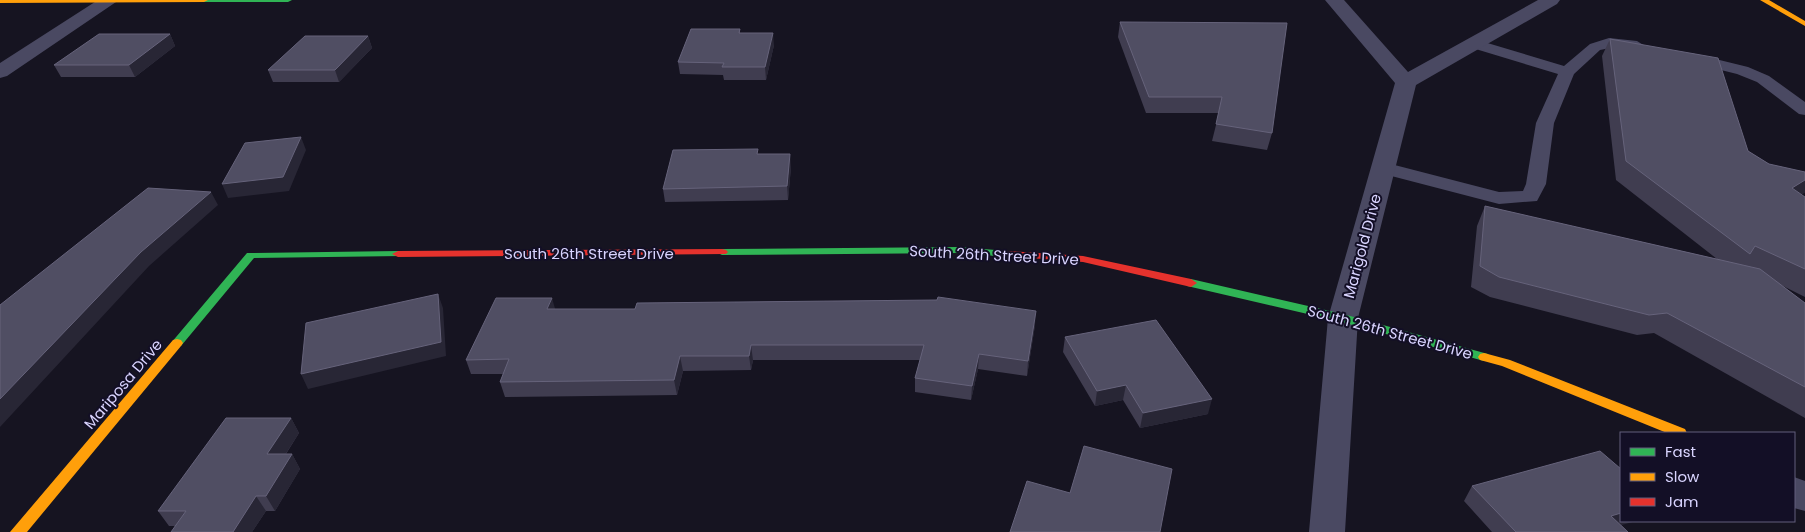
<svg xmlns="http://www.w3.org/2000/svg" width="1805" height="532" viewBox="0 0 1805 532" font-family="Poppins,sans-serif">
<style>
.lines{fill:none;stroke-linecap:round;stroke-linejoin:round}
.lane{fill:#4a4962;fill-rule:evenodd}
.street{fill:#4a4962;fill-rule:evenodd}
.fast{fill:#30b455;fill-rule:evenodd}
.slow{fill:#ff9f0a;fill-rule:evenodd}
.jam{fill:#e5322d;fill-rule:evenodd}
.wall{fill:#403d50}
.shaded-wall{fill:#282635}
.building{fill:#504e63;stroke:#66637b}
.labels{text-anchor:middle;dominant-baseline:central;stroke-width:4;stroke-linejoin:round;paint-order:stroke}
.street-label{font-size:15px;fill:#d9d4ff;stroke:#130f26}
</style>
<rect width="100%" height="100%" fill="#161421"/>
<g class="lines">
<path class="lane" d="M 1609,38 L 1637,41 L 1645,46 L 1637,51 L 1610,48 L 1600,50 L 1574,74 L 1554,123 L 1546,184 L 1537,201 L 1499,204 L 1376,172 L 1374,168 L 1376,164 L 1383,162 L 1499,192 L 1523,191 L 1526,184 L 1536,123 L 1558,74 L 1469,47 L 1466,44 L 1474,39 L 1564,66 L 1590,44 Z
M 1691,53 L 1748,67 L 1769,76 L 1805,102 L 1805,115 L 1799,114 L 1757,82 L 1737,74 L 1685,61 L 1683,58 Z"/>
<path class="street" d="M 98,0 L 119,0 L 7,76 L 0,78 L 0,63 Z
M 1325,0 L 1344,0 L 1408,72 L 1538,0 L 1560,0 L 1557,4 L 1416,85 L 1358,318 L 1345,532 L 1309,532 L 1328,318 L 1395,83 Z
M 1794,477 L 1805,481 L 1805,511 L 1794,508 Z"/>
<path class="fast" d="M 200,0 L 292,0 L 288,2 L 204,2 Z
M 959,247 L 1008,251 L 1014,254 L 1008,257 L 959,253 L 722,255 L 716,252 L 722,249 Z
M 398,251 L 402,252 L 404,254 L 402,256 L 254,258 L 181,346 L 173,346 L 171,343 L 247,253 Z
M 1191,279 L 1343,314 L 1488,354 L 1490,357 L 1488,360 L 1484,361 L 1342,322 L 1187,286 L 1185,283 L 1187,280 Z"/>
<path class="slow" d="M 0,0 L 208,0 L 204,2 L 0,3 Z
M 1760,0 L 1769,0 L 1805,21 L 1805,26 Z
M 177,339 L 181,340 L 183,343 L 181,346 L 27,532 L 10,532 L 173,340 Z
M 1484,353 L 1510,360 L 1685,429 L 1687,433 L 1667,433 L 1502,366 L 1480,360 L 1478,357 L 1480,354 Z"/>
<path class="jam" d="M 722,249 L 726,250 L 728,252 L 726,254 L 398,257 L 392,254 L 398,251 Z
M 1008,251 L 1083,256 L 1191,279 L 1197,283 L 1191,287 L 1083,262 L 1004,256 L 1002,254 Z"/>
</g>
<path class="wall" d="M 1120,22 L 1272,133 L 1267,150 L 1212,141 L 1219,113 L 1146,113 L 1118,37 Z
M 740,29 L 740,33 L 774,45 L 766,80 L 724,80 L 723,75 L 680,74 L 678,62 Z
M 170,34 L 175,46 L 135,77 L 61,77 L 54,65 Z
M 368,36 L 372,48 L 339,82 L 273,82 L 268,70 Z
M 1610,39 L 1748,151 L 1769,164 L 1805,172 L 1805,192 L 1801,195 L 1805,197 L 1805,297 L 1781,285 L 1805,303 L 1805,418 L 1654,333 L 1637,335 L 1490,297 L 1471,287 L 1477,226 L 1485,206 L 1717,259 L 1616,180 L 1602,56 Z
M 758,154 L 791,167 L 788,200 L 665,202 L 663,189 Z
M 555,309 L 1035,325 L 1027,376 L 978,369 L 971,400 L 915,392 L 915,378 L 920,360 L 753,360 L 751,370 L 683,371 L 677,395 L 505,397 L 500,382 L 503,374 L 471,374 L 466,360 Z
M 1065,337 L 1208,414 L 1140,428 L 1123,400 L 1095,406 L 1063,352 Z
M 291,418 L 299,433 L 286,454 L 292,454 L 300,469 L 275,511 L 266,511 L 252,532 L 171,532 L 175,526 L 169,526 L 158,511 Z
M 1472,486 L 1621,525 L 1628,532 L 1492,532 L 1464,501 Z"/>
<path class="shaded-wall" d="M 773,33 L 774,45 L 766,80 L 765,67 Z
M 170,34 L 175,46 L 135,77 L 129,65 Z
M 368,36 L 372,48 L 339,82 L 335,70 Z
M 301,137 L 306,150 L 289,191 L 228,198 L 222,184 Z
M 790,154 L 791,167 L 788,200 L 787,186 Z
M 1805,180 L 1805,192 L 1804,193 L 1779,207 L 1792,188 Z
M 211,192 L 218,205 L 149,266 L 0,427 L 0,399 L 141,252 Z
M 438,294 L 443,308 L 446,356 L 308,389 L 301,374 Z
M 552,298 L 556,312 L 547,309 Z
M 1036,311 L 1035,325 L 1027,376 L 1028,361 Z
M 751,345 L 753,360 L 751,370 L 749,356 Z
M 979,354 L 978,369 L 971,400 L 972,386 Z
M 680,356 L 683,371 L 677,395 L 674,380 Z
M 1126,385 L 1123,400 L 1095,406 L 1097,391 Z
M 1212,399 L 1208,414 L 1140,428 L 1143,413 Z
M 291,418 L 299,433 L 276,469 L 267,454 Z
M 292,454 L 300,469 L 275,511 L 266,496 Z
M 256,496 L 266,511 L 252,532 L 233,532 Z
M 1621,513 L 1621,521 L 1636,521 L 1601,531 L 1611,516 Z"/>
<path class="building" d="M 1120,22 L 1287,23 L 1272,133 L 1216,124 L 1222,97 L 1149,97 Z
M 691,29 L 740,29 L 739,33 L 773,33 L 765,67 L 722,67 L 724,63 L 678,62 Z
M 99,34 L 170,34 L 129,65 L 54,65 Z
M 305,36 L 368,36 L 335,70 L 268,70 Z
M 1610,39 L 1718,58 L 1748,151 L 1769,164 L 1805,172 L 1805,180 L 1792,188 L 1805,197 L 1805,269 L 1755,246 L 1750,254 L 1626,161 Z
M 301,137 L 283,177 L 222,184 L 245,143 Z
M 758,149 L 757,154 L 790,154 L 787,186 L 663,189 L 673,150 Z
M 148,188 L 211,192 L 141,252 L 0,399 L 0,305 Z
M 1485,206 L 1760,269 L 1805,303 L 1805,387 L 1667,313 L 1649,315 L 1499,277 L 1480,266 Z
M 438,294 L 441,342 L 301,374 L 306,323 Z
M 938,297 L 1036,311 L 1028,361 L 979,354 L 972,386 L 915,378 L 924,345 L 751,345 L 749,356 L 680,356 L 674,380 L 500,382 L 509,359 L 466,360 L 496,298 L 552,298 L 547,309 L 635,309 L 637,303 L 937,300 Z
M 1156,320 L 1212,399 L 1143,413 L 1126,385 L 1097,391 L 1065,337 Z
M 226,418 L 291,418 L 267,454 L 292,454 L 266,496 L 256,496 L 233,532 L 171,532 L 186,511 L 158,511 Z
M 1084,446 L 1172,469 L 1160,532 L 1010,532 L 1027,481 L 1070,493 Z
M 1600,451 L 1621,469 L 1621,513 L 1611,516 L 1628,532 L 1516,532 L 1472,486 Z"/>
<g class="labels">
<g class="street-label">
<text transform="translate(1362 246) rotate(-75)">Marigold Drive</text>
<text x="589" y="253">South 26th Street Drive</text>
<text transform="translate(994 255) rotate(3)">South 26th Street Drive</text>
<text transform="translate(1390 332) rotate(15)">South 26th Street Drive</text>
<text transform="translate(123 384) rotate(-50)">Mariposa Drive</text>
</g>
</g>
<rect x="1620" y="432" width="175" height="90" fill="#130f26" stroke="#625e7d"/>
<rect x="1630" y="448" width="25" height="8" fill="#30b455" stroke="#625e7d"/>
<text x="1665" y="457" font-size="15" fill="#d9d4ff">Fast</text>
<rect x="1630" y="473" width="25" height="8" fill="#ff9f0a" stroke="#625e7d"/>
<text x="1665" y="482" font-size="15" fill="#d9d4ff">Slow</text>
<rect x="1630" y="498" width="25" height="8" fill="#e5322d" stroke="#625e7d"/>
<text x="1665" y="507" font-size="15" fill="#d9d4ff">Jam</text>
</svg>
